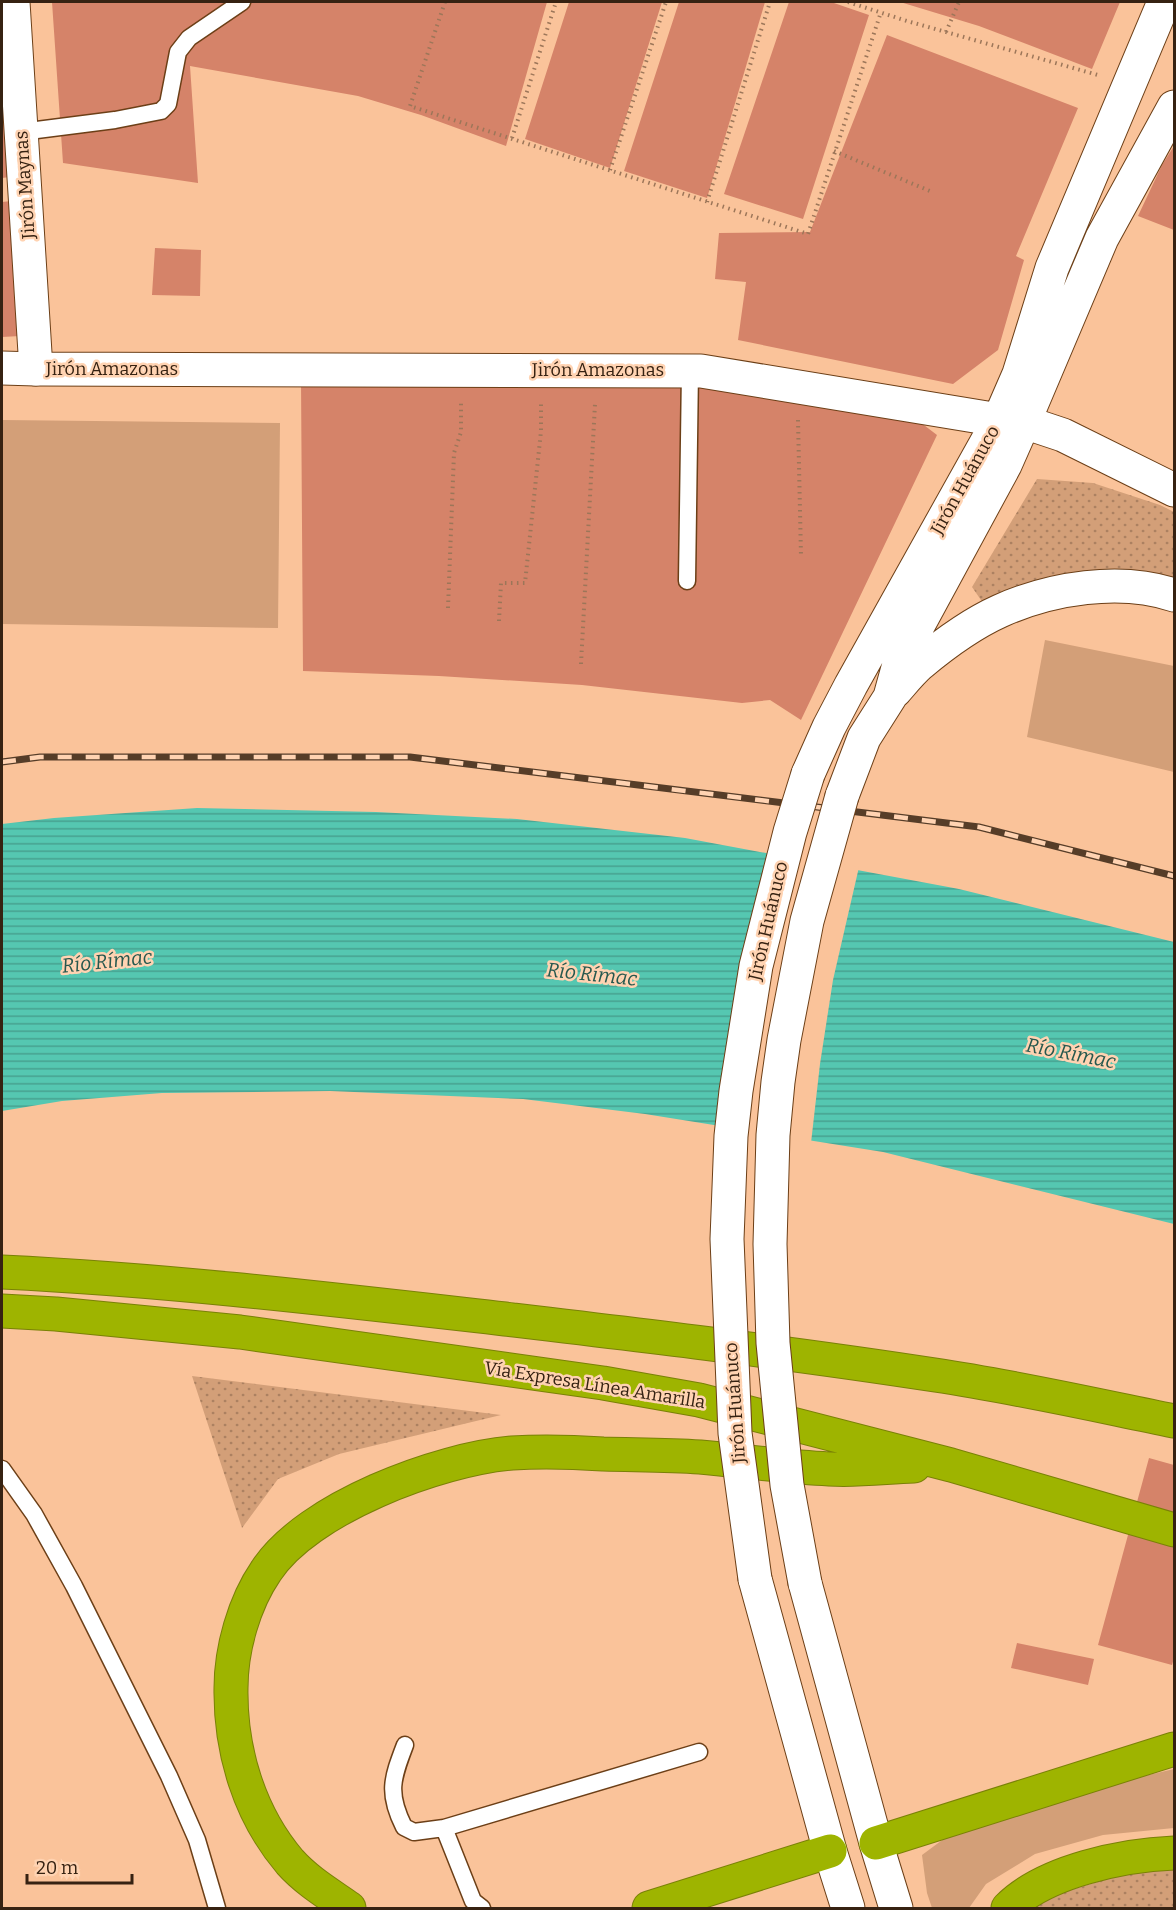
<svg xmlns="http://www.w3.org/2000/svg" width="1176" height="1910" viewBox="0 0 1176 1910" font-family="Bitter,serif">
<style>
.grass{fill:url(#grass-dots)}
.garden{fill:#d39f78}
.water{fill:url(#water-rules)}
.pier{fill:#fac39a}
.building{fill:#d58369}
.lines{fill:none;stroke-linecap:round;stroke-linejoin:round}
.service-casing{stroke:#6c3f17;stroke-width:19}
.minor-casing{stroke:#6c3f17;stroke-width:35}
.tertiary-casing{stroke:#6c3f17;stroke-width:35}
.secondary-casing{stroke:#6c3f17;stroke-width:35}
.motorway-casing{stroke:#7a8106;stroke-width:35}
.path{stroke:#9c7659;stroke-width:4;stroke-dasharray:1.5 4.5;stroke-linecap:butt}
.service{stroke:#fff;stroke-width:16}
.minor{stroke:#fff;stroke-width:33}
.tertiary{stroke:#fff;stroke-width:33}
.secondary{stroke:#fff;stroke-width:33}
.motorway{stroke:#9eb400;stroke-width:33}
.rail-casing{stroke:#563d28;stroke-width:7}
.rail{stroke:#ffd3b2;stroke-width:4.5;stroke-dasharray:14;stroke-linecap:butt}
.secondary-bridge-casing{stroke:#6c3f17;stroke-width:35;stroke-linecap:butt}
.secondary-bridge{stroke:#fff;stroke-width:33}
.labels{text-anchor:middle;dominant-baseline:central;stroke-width:5;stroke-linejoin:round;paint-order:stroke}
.street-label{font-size:18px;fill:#362212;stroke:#ffd3b2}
.water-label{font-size:20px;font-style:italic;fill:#27584e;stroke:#ffd3b2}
</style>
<defs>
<pattern id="grass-dots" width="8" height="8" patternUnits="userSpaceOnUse" patternTransform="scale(1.5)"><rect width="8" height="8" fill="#d39f78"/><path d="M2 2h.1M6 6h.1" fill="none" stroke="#ac8161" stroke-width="1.8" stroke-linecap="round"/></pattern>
<pattern id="water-rules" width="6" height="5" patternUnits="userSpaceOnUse" patternTransform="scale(1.5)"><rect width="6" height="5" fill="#55c7b1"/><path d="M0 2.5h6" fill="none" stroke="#47a18f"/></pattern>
</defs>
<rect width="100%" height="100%" fill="#fac39a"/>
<path class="grass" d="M 1037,479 L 1093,483 L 1160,505 L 1174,512 L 1174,577 L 1115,571 L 1050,576 L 983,603 L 972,587 Z
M 192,1376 L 501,1415 L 339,1454 L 278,1479 L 242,1528 Z
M 1174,1867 L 1174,1908 L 1034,1908 L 1058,1894 L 1130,1872 Z"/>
<path class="garden" d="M 2,420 L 280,423 L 278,628 L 2,624 Z
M 1045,640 L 1174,666 L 1174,772 L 1027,737 Z
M 1174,1769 L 1174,1828 L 1103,1835 L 1035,1854 L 986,1884 L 969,1908 L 932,1908 L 927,1893 L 922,1855 L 949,1835 L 1140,1777 Z"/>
<path class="water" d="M 197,808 L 376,812 L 517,819 L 685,838 L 959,889 L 1174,942 L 1174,1224 L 883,1152 L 645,1114 L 523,1099 L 330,1091 L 162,1093 L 62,1101 L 2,1111 L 2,824 L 54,818 Z"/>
<path class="pier" d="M 771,850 L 859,867 L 833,980 L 820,1064 L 811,1143 L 715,1128 L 725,1052 L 741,967 Z"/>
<path class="building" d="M 52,2 L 547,2 L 506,146 L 421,115 L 358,96 L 190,66 L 198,183 L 63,163 Z
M 569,2 L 662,2 L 610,168 L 525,139 Z
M 679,2 L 765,2 L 707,198 L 624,171 Z
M 789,2 L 831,2 L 869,15 L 803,219 L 724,194 Z
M 900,2 L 1120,2 L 1092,69 L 979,26 Z
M 887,35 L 1078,108 L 1016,256 L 1024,260 L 998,350 L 953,384 L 738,340 L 746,282 L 715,279 L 719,233 L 810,232 Z
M 2,90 L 3,90 L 10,177 L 2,178 Z
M 1174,146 L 1174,230 L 1138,216 L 1162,165 Z
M 11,201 L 20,336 L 2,337 L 2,202 Z
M 155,248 L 201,250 L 200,296 L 152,295 Z
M 301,380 L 620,388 L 674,386 L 739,390 L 912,416 L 937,435 L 801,720 L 770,700 L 742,703 L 582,685 L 439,676 L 303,671 Z
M 1149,1458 L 1174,1465 L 1174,1658 L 1172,1665 L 1098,1645 Z
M 1017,1643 L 1094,1659 L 1088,1685 L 1011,1668 Z"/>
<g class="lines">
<defs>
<path id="service" d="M 21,132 L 115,120 L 161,111 L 168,104 L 178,52 L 189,38 L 242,2
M 687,581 L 690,370
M 2,1469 L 34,1514 L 74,1586 L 169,1776 L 197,1840 L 217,1908
M 405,1745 C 392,1779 387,1793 404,1827 L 414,1832 L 444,1828 L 473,1901 L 482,1908
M 444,1828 L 699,1752"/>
<path id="minor" d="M 2,368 L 36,369"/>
<path id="tertiary" d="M 13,2 L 36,369 L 701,371 L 999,420 L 1024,422 L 1063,435 L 1174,490
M 999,420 L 1019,374 L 1052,268 L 1164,2
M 1024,422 L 1102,238 L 1174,107"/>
<path id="secondary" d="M 895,691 C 903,682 911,672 920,664 C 944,644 971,624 1000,611 C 1051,588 1120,577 1174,595
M 808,774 L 829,727 L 851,685 L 999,420
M 842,796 L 864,738 L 890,697 L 901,657 L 1005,465 L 1024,422
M 755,1579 L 830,1851 L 848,1908
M 805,1583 L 876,1843 L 896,1908"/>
<path id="motorway" d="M 2,1272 C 170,1280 337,1300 505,1319 C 648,1336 792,1353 935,1375 C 1016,1387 1095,1405 1174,1421
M 2,1311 L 56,1314 L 240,1332 L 603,1383 L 699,1400 L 951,1465 L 1174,1530
M 876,1843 L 1174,1749
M 349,1908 C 329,1894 307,1881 290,1862 C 249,1814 230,1750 231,1688 C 231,1649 244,1603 266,1571 C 307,1508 439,1459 512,1453 C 543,1451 573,1452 603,1454 C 636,1455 668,1455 700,1457 C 743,1461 786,1467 829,1469 C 857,1471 886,1467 914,1466
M 649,1908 L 830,1851
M 1008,1908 C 1045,1871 1123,1855 1174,1853"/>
</defs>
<use href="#service" class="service-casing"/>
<use href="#minor" class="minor-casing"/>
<use href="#tertiary" class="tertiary-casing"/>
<use href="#secondary" class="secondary-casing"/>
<use href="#motorway" class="motorway-casing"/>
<path class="path" d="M 445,2 L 410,106 L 808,234 L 881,12
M 848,2 L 907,21 L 1098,75
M 946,32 L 959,2
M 512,138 L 556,2
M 834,151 L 930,191
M 610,170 L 666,2
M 707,202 L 770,2
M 798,420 L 801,556
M 448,608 L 454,453 L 461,432 L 461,403
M 499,621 L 501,583 L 525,583 L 541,431 L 541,404
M 581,664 L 595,404"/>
<use href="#service" class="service"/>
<use href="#minor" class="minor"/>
<use href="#tertiary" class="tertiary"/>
<use href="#secondary" class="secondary"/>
<use href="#motorway" class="motorway"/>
<defs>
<path id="rail" d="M 2,762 L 40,757 L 410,757 L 979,827 L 1174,876"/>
</defs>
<use href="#rail" class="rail-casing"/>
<use href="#rail" class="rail"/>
<defs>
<path id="secondary-bridge" d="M 755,1579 L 735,1433 L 727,1239 L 731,1136 L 736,1091 L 756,966 L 790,832 L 808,774
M 805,1583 L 787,1485 L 773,1343 L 770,1244 L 773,1135 L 778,1082 L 784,1040 L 807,921 L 842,796"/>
</defs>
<use href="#secondary-bridge" class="secondary-bridge-casing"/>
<use href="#secondary-bridge" class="secondary-bridge"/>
</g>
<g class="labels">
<g class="street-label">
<text transform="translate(25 185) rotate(-94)">Jirón Maynas</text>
<text x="112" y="369">Jirón Amazonas</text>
<text x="598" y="370">Jirón Amazonas</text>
<text transform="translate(965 480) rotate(-61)">Jirón Huánuco</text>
<text transform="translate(768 921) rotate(-77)">Jirón Huánuco</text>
<text transform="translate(595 1385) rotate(9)">Vía Expresa Línea Amarilla</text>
<text transform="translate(735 1403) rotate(-94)">Jirón Huánuco</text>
</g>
<g class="water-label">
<text transform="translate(107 961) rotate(-6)">Río Rímac</text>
<text transform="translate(592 974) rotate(6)">Río Rímac</text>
<text transform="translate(1071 1053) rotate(11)">Río Rímac</text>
</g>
</g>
<rect width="1176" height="1910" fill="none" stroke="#362212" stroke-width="6"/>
<path d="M27 1874v9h105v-9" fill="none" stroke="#362212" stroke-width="3"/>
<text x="36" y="1874" font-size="18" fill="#362212" stroke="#ffd3b2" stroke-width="4.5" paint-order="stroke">20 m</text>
</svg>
